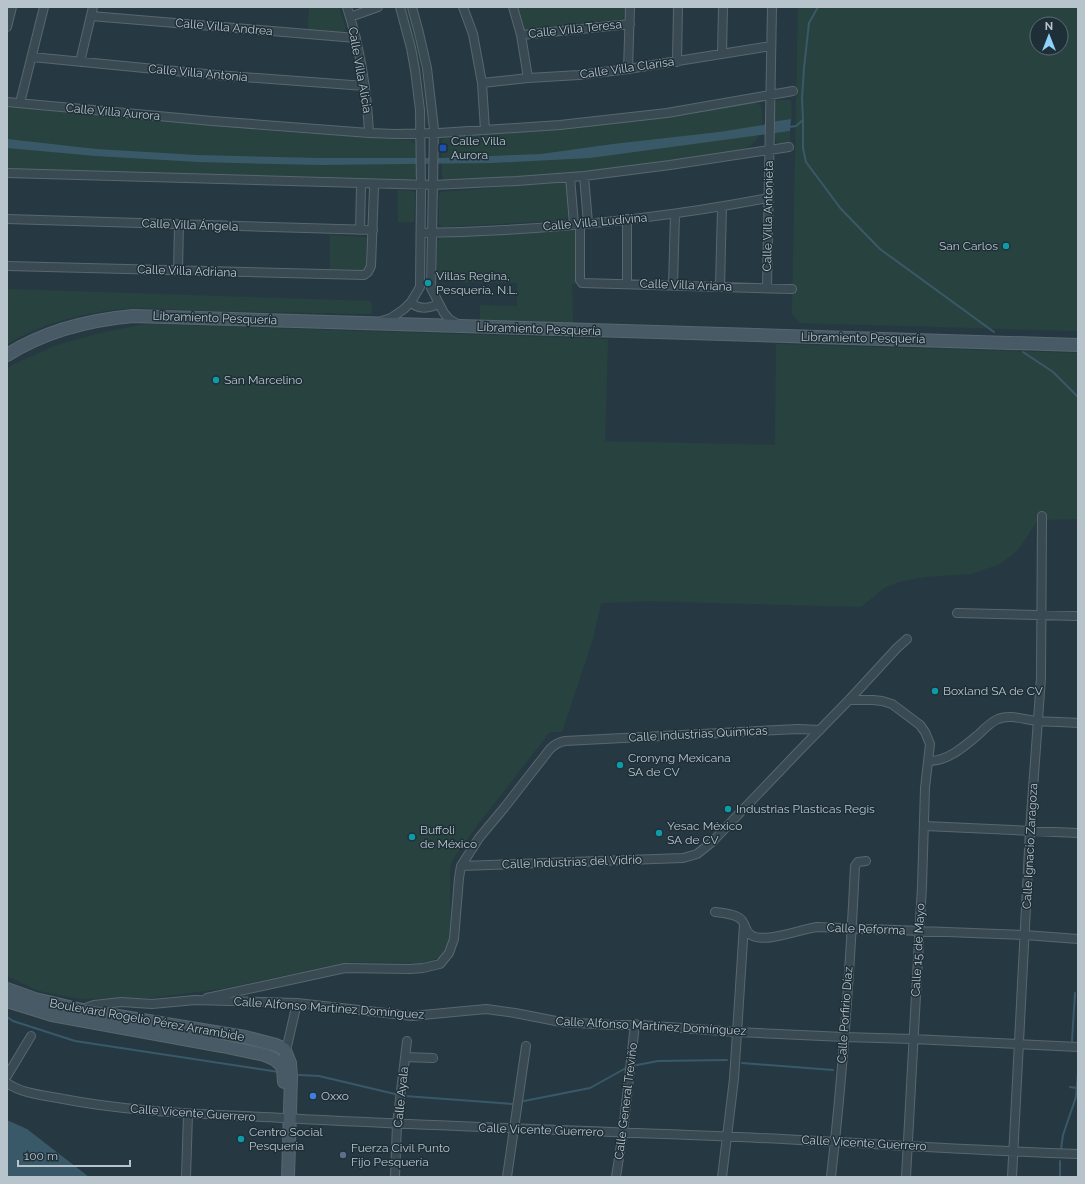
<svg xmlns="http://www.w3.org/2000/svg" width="1085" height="1184" viewBox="0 0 1085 1184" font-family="Raleway,sans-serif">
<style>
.green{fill:#28433f;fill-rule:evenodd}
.water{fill:#395969}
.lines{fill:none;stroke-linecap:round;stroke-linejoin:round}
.stream{stroke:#395969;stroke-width:2}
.street-casing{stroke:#58676f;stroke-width:10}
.secondary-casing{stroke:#58676f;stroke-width:14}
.street{stroke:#3a4a52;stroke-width:8}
.secondary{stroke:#485a65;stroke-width:12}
.transit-dot{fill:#1a4fb4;stroke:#1f2f37;stroke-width:1.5}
.culture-dot{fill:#0f9aa8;stroke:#1f2f37;stroke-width:1.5}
.shop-dot{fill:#3f7fe0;stroke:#1f2f37;stroke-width:1.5}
.service-dot{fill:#5c6f8a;stroke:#1f2f37;stroke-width:1.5}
.labels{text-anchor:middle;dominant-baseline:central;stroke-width:3;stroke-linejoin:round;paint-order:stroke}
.street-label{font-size:12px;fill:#b7c4cc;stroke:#1f2f37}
.poi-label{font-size:12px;fill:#b7c4cc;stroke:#1f2f37;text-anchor:start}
</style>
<rect width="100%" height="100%" fill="#263942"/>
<path class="green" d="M 309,7 L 339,7 L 346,29 L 345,31 L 342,32 L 308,30 Z
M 404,7 L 407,7 C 418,45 425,84 428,123 L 428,125 L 426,125 C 425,85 415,45 404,7 Z
M 517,7 L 625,7 L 625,13 L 622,19 L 618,20 L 524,29 L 522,28 Z
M 798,7 L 1078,7 L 1078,331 L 800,323 L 792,314 ZM 1037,24 L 1061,24 L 1061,48 L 1037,48 Z
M 778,100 L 791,100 L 792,119 L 775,121 L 775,104 L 776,101 Z
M 755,102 L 761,106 C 765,128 761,143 739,151 L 619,169 L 531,177 L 447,181 L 443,179 L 442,175 L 441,143 L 443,139 L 446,138 L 604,124 L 696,113 Z
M 7,107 L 246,129 L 359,137 L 409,140 L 413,142 L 415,146 L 416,174 L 415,178 L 411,179 L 405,179 L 7,169 Z
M 790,131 L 790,143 L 778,144 L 775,139 L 775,133 Z
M 562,182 L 566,184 L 568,216 L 565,220 L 442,227 L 439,224 L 439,195 L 441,192 Z
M 398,190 L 413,191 L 415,193 L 414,222 L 398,222 Z
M 572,228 L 576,232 L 576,284 L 572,284 L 573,324 L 480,320 L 480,305 L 517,306 L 517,283 L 450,282 L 449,275 L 437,275 L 437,242 L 440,238 Z
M 330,235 L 365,237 L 367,239 L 366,269 L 363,270 L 330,269 Z
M 7,289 L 371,301 L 372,314 C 320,313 268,312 217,311 C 191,311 166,308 141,308 C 97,309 45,321 7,344 Z
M 145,324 L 608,339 L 605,441 L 597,441 L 775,445 L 776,344 L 1078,353 L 1078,519 L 1038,520 L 1018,550 L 1000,564 L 971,574 L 924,577 L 899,582 L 884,588 L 861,607 L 648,601 L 602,603 L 597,606 L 601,604 L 592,642 L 562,732 L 550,732 L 482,819 L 453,859 L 450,867 L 450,940 L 445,954 L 440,958 L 421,963 L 348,962 L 220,989 L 150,998 L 82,999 L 39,991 L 7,976 L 7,369 L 12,365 L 57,345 L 96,334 Z"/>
<path class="water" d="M 791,119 L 790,131 L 590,158 L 492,163 L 320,165 L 198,162 L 96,156 L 7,148 L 7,139 L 96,149 L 197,155 L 319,158 L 443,158 L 541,154 L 613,144 L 719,132 L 763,125 L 770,122 Z
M 7,1120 L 27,1129 L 89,1177 L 7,1177 Z"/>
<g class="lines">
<path class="stream" d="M 803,120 L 803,148 L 806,162 L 841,209 L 880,249 L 994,332
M 789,127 L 796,126 L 803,120 L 802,98 L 804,68 L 809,23 L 818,7
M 1023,352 L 1053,372 L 1078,397
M 7,1017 L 13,1021 L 75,1041 L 279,1072
M 1072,1041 L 1075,993
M 742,1063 L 833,1070
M 637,1065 L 658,1061 L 727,1060
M 299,1075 L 319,1076 L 395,1094
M 1070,1087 L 1077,1088
M 405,1096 L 512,1104
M 524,1101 L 590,1088 L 626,1068
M 1061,1149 L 1063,1135 L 1076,1097 L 1078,1072
M 1060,1161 L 1060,1177"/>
<defs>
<path id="street" d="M 347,7 C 360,48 367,91 369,133
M 412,7 L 419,33 L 427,68 L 434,129 L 431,288 L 444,313 L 449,319 L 459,325
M 463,7 L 473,34 L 482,83 L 485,130
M 513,7 L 521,35 L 528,78
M 91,16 L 356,38
M 350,17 L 378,7
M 7,27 L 12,7
M 521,35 L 630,24
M 722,54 L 723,7
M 32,57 L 216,75 L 365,86
M 80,62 L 93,7
M 677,62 L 678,7
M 628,69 L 630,7
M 482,83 L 528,78 L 579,75 L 628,69 L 771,46
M 7,102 L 212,121 L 369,133 L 396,134 L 439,133 L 560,125 L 667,113 L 793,91
M 20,103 L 44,7
M 7,173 L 433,185 L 517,181 L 584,176 L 670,165 L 789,147
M 584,176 L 588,223
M 570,177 L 574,224
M 7,219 L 373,230
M 580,224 L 580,280 L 582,283 L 792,289
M 360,230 L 361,187
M 421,233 C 537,231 654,220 768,198
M 7,266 L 364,275 L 368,272 L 371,266 L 374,188
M 178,271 L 179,224
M 627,283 L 627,219
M 673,285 L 675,214
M 720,286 L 722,207
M 767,288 L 772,7
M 412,301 C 413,303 413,305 416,306 C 422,309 435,308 438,302
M 382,321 L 391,318 L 404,309 L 411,302 L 420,287 L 421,190 L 420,110 L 415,70 L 411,48 L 400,7
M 957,613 L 1078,616
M 849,700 L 873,700 L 882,701 L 892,704 L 920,725 L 925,732 L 930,744 L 925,788 L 922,886 L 906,1177
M 929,761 C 948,761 965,746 979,734 C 985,728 991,722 998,719 C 1011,714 1025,720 1038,721 C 1051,722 1065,722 1078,723
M 925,826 L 1078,833
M 461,866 L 683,858 L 697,854 L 712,842 L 800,750 L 849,700 L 897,648 L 907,639
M 715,912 C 724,913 739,914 743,922 C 746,927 746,932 751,935 C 764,944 801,929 817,927 L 1025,935 L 1078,939
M 207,998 L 345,968 L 410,969 L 423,968 L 440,964 L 449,953 L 454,939 L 459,878 L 461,866 L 479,838 L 504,808 L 550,749 C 555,744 559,742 565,741 L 798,729 L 820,730
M 83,1009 L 94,1005 L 121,1002 L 152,1004 L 195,1000 L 297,1003 L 412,1016 L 486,1009 L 515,1013 L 561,1022 L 612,1025 L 641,1025 L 737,1032 L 844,1037 L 913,1039 L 1078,1047
M 285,1055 L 297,1003
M 405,1057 L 433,1058
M 7,1076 L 31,1036
M 7,1083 C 21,1093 41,1095 58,1098 C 133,1113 208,1114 284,1118 C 428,1126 572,1130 716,1136 C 837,1141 957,1150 1078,1154
M 186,1177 L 188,1114
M 395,1177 L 397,1124 L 407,1041
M 507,1177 L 526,1046
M 616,1177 L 623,1132 L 635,1024
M 722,1177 L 734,1079 L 744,925
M 831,1177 C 843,1074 850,970 855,866 L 858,862 L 866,861
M 1012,1177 L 1030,830 L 1041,678 L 1042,516"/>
<path id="secondary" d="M 7,355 C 45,331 89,320 133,316 L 1078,345
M 7,989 L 35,999 L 82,1010 L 245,1037 L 276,1045 L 284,1049 L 286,1053 L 290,1063 L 291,1077 L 288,1177
M 7,1001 L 52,1015 L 222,1046 L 265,1055 L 274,1059 L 281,1065 L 283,1068 L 284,1082"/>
</defs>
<use href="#street" class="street-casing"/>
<use href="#secondary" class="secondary-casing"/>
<use href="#street" class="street"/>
<use href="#secondary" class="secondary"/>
</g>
<rect class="transit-dot" x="439" y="144" width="8" height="8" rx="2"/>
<g class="culture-dot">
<circle cx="1006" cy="246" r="4"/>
<circle cx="428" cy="283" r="4"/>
<circle cx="216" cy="380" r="4"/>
<circle cx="935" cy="691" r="4"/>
<circle cx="620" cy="765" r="4"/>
<circle cx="728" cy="809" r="4"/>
<circle cx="659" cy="833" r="4"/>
<circle cx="412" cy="837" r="4"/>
<circle cx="241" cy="1139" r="4"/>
</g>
<circle class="shop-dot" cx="313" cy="1096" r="4"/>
<circle class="service-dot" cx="343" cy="1155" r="4"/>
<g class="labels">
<g class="street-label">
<text transform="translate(224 27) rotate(5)">Calle Villa Andrea</text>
<text transform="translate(575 29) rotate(-6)">Calle Villa Teresa</text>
<text transform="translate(627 68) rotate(-8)">Calle Villa Clarisa</text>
<text transform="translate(360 70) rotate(80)">Calle Villa Alicia</text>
<text transform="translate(198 73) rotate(5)">Calle Villa Antonia</text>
<text transform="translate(113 112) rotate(5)">Calle Villa Aurora</text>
<text transform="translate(768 216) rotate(-89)">Calle Villa Antonieta</text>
<text transform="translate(595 222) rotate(-5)">Calle Villa Ludivina</text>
<text transform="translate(190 225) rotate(2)">Calle Villa Ángela</text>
<text transform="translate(187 271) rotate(2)">Calle Villa Adriana</text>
<text transform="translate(686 285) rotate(2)">Calle Villa Ariana</text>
<text transform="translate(215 318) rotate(2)">Libramiento Pesquería</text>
<text transform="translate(539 329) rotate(2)">Libramiento Pesquería</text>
<text transform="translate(863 338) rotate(1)">Libramiento Pesquería</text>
<text transform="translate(698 734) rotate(-3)">Calle Industrias Químicas</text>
<text transform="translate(1030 846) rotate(-87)">Calle Ignacio Zaragoza</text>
<text transform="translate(572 862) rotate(-2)">Calle Industrias del Vidrio</text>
<text transform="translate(866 929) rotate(2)">Calle Reforma</text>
<text transform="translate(918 950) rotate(-87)">Calle 15 de Mayo</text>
<text transform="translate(329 1008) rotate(4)">Calle Alfonso Martínez Domínguez</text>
<text transform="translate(845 1015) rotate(-86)">Calle Porfirio Díaz</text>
<text transform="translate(147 1020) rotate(10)">Boulevard Rogelio Pérez Arrambide</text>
<text transform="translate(651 1026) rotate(3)">Calle Alfonso Martínez Domínguez</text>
<text transform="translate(401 1097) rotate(-84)">Calle Ayala</text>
<text transform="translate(626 1101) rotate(-83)">Calle General Treviño</text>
<text transform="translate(193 1113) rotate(4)">Calle Vicente Guerrero</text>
<text transform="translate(541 1130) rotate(2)">Calle Vicente Guerrero</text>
<text transform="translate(864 1143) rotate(3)">Calle Vicente Guerrero</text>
</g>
<g class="poi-label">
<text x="451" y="141">Calle Villa<tspan x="451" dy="14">Aurora</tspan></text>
<text x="998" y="246" text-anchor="end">San Carlos</text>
<text x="436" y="276">Villas Regina,<tspan x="436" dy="14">Pesquería, N.L.</tspan></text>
<text x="224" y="380">San Marcelino</text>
<text x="943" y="691">Boxland SA de CV</text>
<text x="628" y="758">Cronyng Mexicana<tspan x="628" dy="14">SA de CV</tspan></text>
<text x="736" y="809">Industrias Plasticas Regis</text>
<text x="667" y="826">Yesac México<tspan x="667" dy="14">SA de CV</tspan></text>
<text x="420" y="830">Buffoli<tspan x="420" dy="14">de México</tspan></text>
<text x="321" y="1096">Oxxo</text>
<text x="249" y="1132">Centro Social<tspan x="249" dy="14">Pesquería</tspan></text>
<text x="351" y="1148">Fuerza Civil Punto<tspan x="351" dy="14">Fijo Pesquería</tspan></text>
</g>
</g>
<rect width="1085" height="1184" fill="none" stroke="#b7c4cc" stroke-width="16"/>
<g transform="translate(1049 36)"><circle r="19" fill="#1f2f37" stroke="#5c6b73"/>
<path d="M0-3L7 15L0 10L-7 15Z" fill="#8ed3fa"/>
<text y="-6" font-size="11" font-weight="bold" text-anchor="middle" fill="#b7c4cc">N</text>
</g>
<path d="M18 1160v6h112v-6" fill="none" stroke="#b7c4cc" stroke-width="2"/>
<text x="24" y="1160" font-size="12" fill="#b7c4cc" stroke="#1f2f37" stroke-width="3" paint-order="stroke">100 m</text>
</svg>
